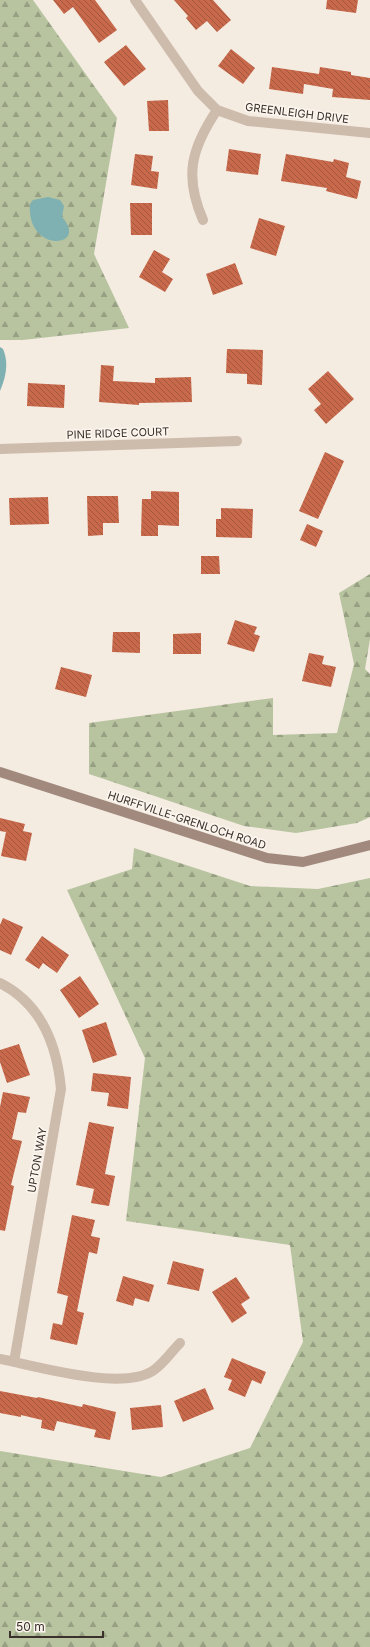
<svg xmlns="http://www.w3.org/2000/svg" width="370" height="1647" viewBox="0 0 370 1647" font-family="Inter,sans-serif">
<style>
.forest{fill:url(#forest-firs)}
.water{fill:#7fb0b2}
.building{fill:url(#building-back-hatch)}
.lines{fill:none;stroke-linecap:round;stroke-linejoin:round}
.street{stroke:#cdbbac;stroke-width:10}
.secondary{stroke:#a18a7d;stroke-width:10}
.labels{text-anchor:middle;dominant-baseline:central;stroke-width:3.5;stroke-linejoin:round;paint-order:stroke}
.street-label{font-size:11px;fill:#3b302b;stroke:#fbf5ee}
</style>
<defs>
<pattern id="forest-firs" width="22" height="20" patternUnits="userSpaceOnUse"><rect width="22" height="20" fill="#b8c4a0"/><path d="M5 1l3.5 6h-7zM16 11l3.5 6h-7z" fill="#97a083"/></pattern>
<pattern id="building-back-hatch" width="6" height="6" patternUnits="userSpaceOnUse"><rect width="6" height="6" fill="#c8694b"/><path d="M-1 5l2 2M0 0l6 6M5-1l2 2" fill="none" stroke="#a4573f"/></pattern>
</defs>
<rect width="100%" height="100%" fill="#f4ebe1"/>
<path class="forest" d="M 0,0 L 33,0 L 117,118 L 94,254 L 129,328 L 23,340 L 0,340 Z
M 370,574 L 370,639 L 365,669 L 370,674 L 370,817 L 357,823 L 296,833 L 244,826 L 89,774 L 89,723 L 273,698 L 273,735 L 337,733 L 354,664 L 339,593 Z
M 134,848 L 250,886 L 318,889 L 370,878 L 370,1647 L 0,1647 L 0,1451 L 161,1477 L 250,1448 L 303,1342 L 290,1245 L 126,1221 L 145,1058 L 67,890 L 132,869 Z"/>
<path class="water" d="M 48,197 L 60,200 L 64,206 L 62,217 C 90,248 26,254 30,204 L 33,200 Z
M 0,347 L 3,349 C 9,363 6,377 0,391 Z"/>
<path class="building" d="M 53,0 L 95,0 L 117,30 L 99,43 L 73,7 L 64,14 Z
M 174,0 L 213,0 L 231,20 L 217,32 L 207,21 L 196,30 L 186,18 L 188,16 Z
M 327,0 L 358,0 L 356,13 L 326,9 Z
M 126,45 L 146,69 L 124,86 L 104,62 Z
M 231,49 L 255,68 L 243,84 L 218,66 Z
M 272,67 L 319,74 L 320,67 L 351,72 L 351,75 L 370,78 L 370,100 L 332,97 L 333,89 L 304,84 L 303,94 L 269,89 Z
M 168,100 L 169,131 L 149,131 L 147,101 Z
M 229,149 L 261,154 L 258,175 L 226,171 Z
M 135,154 L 153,156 L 151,171 L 159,172 L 157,189 L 131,185 Z
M 286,154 L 333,162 L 334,159 L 349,163 L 346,177 L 361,181 L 357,199 L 326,191 L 327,188 L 281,181 Z
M 130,203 L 152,203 L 152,235 L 131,235 Z
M 259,218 L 285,226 L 276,256 L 250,248 Z
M 154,250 L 170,259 L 162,272 L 173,279 L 165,292 L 139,277 Z
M 235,263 L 243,284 L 213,295 L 206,274 Z
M 227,349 L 263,350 L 262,385 L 247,384 L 247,374 L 226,373 Z
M 101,365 L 114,366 L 113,381 L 155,383 L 155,378 L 191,377 L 192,402 L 139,403 L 139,405 L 99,402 Z
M 328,371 L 354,399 L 326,424 L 314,410 L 321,404 L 308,389 Z
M 28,383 L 65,385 L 64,408 L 27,406 Z
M 325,452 L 344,461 L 318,519 L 299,511 Z
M 151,491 L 179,492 L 179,526 L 158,525 L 158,536 L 141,536 L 142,499 L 151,499 Z
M 87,496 L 118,496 L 119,523 L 103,523 L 103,535 L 88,536 Z
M 48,497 L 49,524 L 10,525 L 9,498 Z
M 221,508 L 253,509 L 252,538 L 216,537 L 216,519 L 221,519 Z
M 307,524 L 323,531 L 316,547 L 300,540 Z
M 201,556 L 219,556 L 220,574 L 201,574 Z
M 235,620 L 257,627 L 254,634 L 260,636 L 254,652 L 227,644 Z
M 113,632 L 140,632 L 140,653 L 112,652 Z
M 201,633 L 201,654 L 173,654 L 173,634 Z
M 309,653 L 324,656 L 322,664 L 336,667 L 331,687 L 302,681 Z
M 61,667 L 92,675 L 86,697 L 55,689 Z
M 0,818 L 25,824 L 23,831 L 32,833 L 26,861 L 1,856 L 6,832 L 0,831 Z
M 3,918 L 23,927 L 11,955 L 0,950 L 0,925 Z
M 42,936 L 69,955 L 57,973 L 43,963 L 39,969 L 25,960 Z
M 80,976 L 99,1004 L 79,1018 L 60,990 Z
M 106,1022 L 117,1055 L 93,1063 L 82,1030 Z
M 19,1044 L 30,1075 L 7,1083 L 0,1062 L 0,1050 Z
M 93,1073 L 131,1077 L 128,1109 L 107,1106 L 109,1093 L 91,1091 Z
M 3,1092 L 30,1097 L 26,1113 L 18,1112 L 12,1139 L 22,1141 L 11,1185 L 14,1186 L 5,1231 L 0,1230 L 0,1107 Z
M 89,1122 L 114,1127 L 105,1174 L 115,1176 L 109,1206 L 91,1203 L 94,1189 L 76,1185 Z
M 72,1215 L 95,1220 L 91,1236 L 100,1238 L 97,1254 L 89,1252 L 77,1311 L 84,1313 L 77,1345 L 50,1339 L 53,1323 L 62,1325 L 68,1296 L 57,1293 Z
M 173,1261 L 204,1269 L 199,1291 L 167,1284 Z
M 123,1276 L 154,1285 L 149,1302 L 135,1298 L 133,1306 L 116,1301 Z
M 236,1277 L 250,1298 L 241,1304 L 247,1313 L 232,1323 L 212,1292 Z
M 232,1358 L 266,1372 L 261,1384 L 252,1380 L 245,1397 L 228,1390 L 232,1380 L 224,1377 Z
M 205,1388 L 214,1409 L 183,1422 L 174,1401 Z
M 0,1391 L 37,1398 L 38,1397 L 82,1407 L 83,1404 L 116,1412 L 110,1440 L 94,1437 L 96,1430 L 57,1421 L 54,1431 L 41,1428 L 42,1420 L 21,1415 L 21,1417 L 0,1413 Z
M 161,1405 L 163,1427 L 132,1430 L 130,1408 Z"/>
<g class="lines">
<path class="street" d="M 135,0 L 198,91 L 217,110 L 248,121 L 370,133
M 203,220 C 184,176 191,149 217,110
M 0,449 L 237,441
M 0,983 C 42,1004 57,1045 61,1089 L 14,1362
M 0,1359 C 36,1366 124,1392 154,1370 C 164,1363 172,1351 180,1343"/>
<path class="secondary" d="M 0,772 L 267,858 L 303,862 L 370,845"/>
</g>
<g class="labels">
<g class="street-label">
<text transform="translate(297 113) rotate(7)">GREENLEIGH DRIVE</text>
<text transform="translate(118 433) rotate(-2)">PINE RIDGE COURT</text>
<text transform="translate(187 820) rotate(18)">HURFFVILLE-GRENLOCH ROAD</text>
<text transform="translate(37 1160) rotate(-80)">UPTON WAY</text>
</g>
</g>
<path d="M10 1631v6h93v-6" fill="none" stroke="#3b302b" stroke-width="2"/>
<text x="16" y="1631" font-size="12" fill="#3b302b" stroke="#fbf5ee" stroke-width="3" paint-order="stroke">50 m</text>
</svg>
